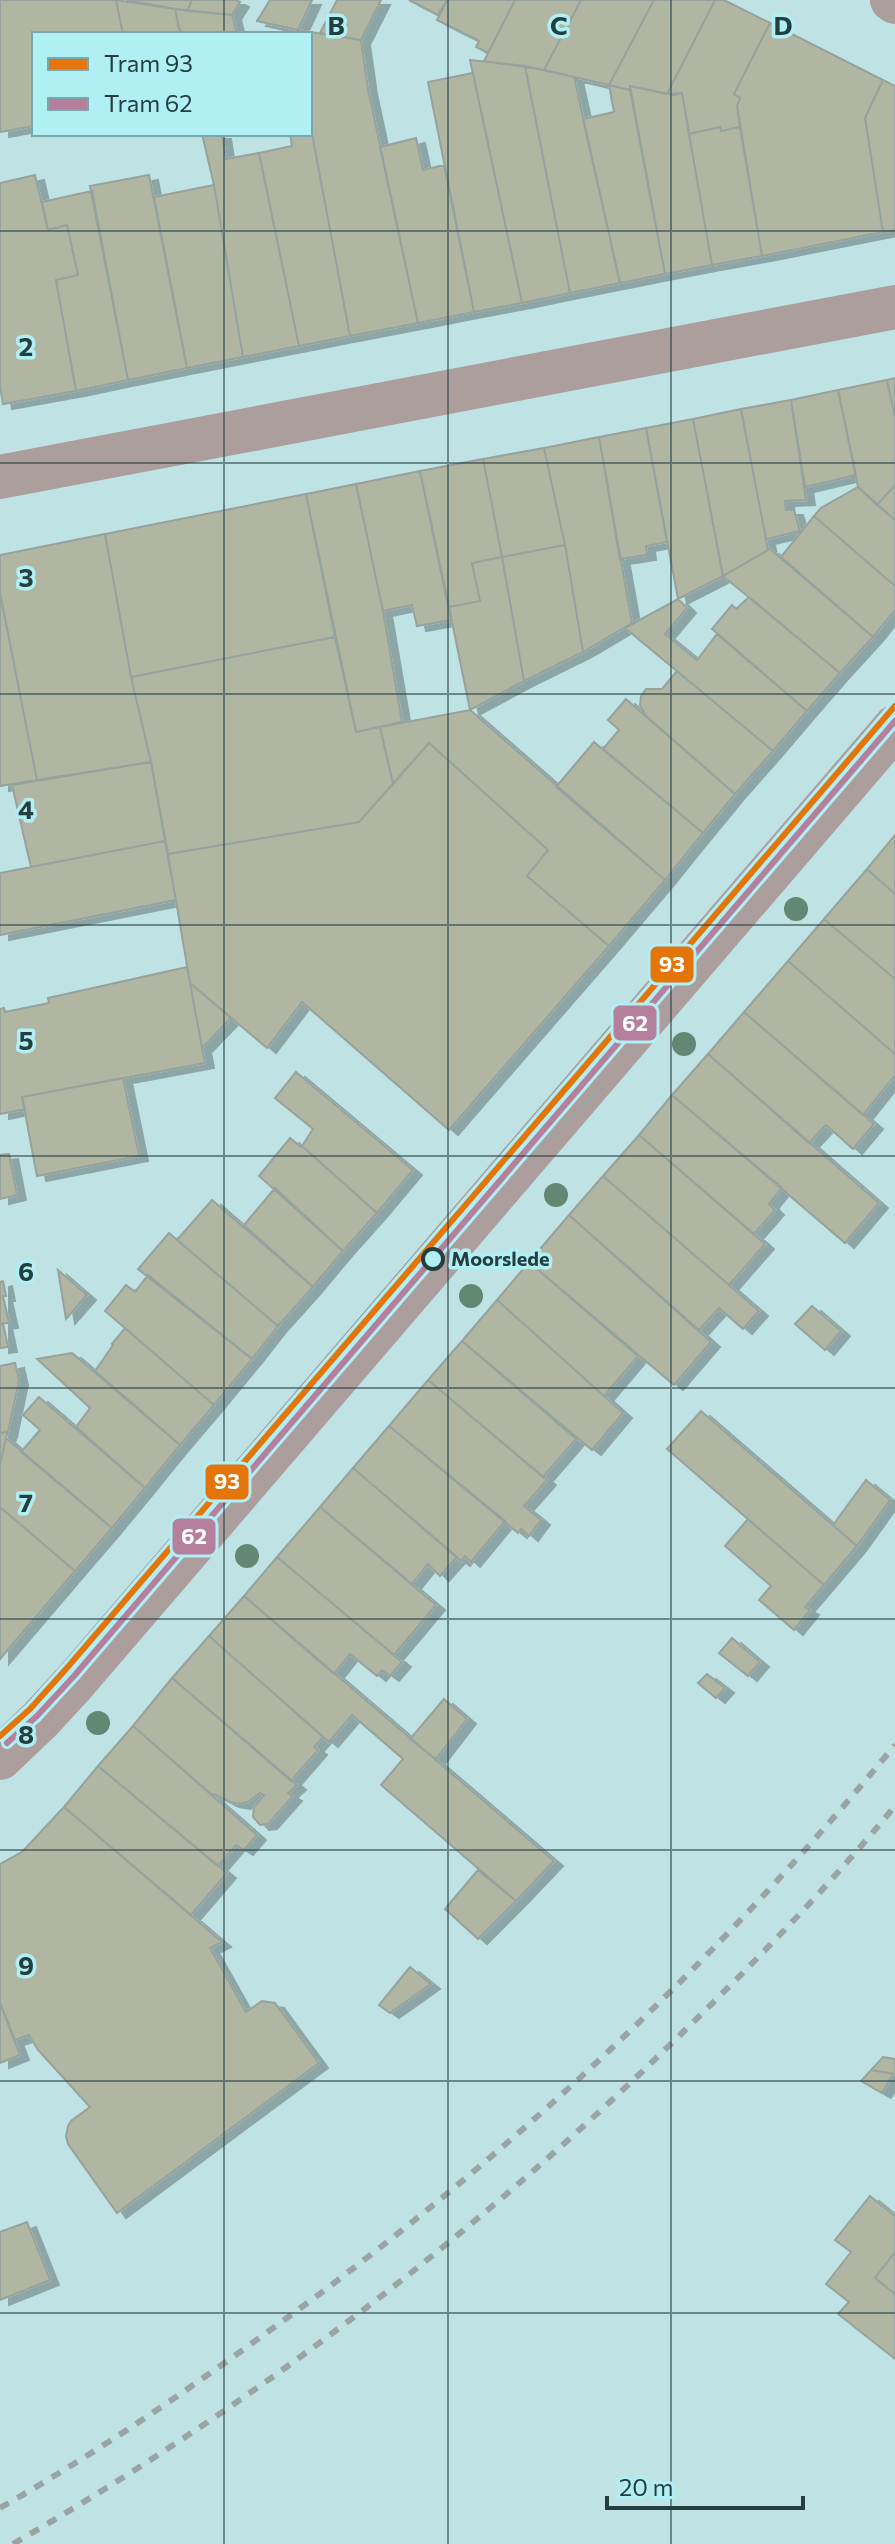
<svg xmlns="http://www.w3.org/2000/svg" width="895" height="2544" font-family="Commissioner,sans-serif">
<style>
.building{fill:#b1b6a2;stroke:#97a29c;stroke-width:2;filter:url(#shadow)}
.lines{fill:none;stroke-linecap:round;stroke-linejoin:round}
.minor{stroke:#ab9e9d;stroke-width:44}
.tram{stroke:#9ba4a5;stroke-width:2}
.rail{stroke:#9ba4a5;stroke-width:6;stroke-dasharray:10 10;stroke-linecap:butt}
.tram-1-casing{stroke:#b0eff4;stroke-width:12}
.tram-2-casing{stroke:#b0eff4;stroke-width:12}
.tram-1{stroke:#e3750a;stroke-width:6}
.tram-2{stroke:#b4809c;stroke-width:6}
.tree{fill:#628772}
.grid{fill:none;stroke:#253e40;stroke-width:2;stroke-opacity:0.55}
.stop-dot{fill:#b0eff4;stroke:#253e40;stroke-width:4}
.labels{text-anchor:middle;stroke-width:7;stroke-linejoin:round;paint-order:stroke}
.stop-label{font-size:20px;font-weight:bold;fill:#253e40;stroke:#b0eff4;text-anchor:start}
.grid-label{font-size:26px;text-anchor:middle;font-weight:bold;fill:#253e40;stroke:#b0eff4;stroke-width:7;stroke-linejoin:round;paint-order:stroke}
.line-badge{stroke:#b0eff4;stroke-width:3}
.badge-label{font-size:22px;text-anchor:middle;font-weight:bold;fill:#fff}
</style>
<defs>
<filter id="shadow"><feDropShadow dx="9" dy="5" stdDeviation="0" flood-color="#0004"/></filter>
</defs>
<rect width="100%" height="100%" fill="#bfe2e5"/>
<path class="building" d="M 0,0 L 116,0 L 123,34 L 34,34 L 34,126 L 0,132 Z
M 116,0 L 175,9 L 180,32 L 164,34 L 123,34 Z
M 126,0 L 192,0 L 187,11 Z
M 192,0 L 236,0 L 240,2 L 232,15 L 187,11 Z
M 270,0 L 312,0 L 298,30 L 257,21 Z
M 337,0 L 381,0 L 361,40 L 320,33 Z
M 409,0 L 447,0 L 438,15 Z
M 447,0 L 515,0 L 488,53 L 476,47 L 479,41 L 437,20 Z
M 515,0 L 581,0 L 544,70 L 484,61 Z
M 581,0 L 654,0 L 609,85 L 544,70 Z
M 654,0 L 715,0 L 667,94 L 630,86 L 630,90 L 609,85 Z
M 715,0 L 724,0 L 770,23 L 734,94 L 740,98 L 737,106 L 740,127 L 721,131 L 720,127 L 689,134 L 682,93 L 667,94 Z
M 175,9 L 232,15 L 237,34 L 180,34 Z
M 770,23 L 883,80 L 865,118 L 883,232 L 762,256 L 737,106 L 740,98 L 734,94 Z
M 292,29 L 361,40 L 368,89 L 418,323 L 350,336 L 310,123 L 310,34 L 293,34 Z
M 470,60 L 525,66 L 570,293 L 522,303 Z
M 525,66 L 574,77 L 620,283 L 570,293 Z
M 473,73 L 522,303 L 474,312 L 428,82 Z
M 883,80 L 895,86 L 895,230 L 883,232 L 865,118 Z
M 609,85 L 630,90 L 665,274 L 620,283 L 583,119 L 614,112 Z
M 630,86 L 674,95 L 682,93 L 712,265 L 665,274 Z
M 310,123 L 350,336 L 299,346 L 259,153 L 292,146 L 290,134 L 310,134 Z
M 720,127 L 721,131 L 740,127 L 762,256 L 712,265 L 689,134 Z
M 202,134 L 222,134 L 226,159 L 259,153 L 299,346 L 243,357 L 214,185 Z
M 416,138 L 423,170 L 444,165 L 474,312 L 418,323 L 380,147 Z
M 35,175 L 48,230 L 67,225 L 78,275 L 56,280 L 76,391 L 3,404 L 0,386 L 0,183 Z
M 149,175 L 187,368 L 128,380 L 90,186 Z
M 214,185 L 243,357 L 187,368 L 154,197 Z
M 92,191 L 128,380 L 76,391 L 56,280 L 78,275 L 67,225 L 48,230 L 42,202 Z
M 895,378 L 895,418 L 887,380 Z
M 887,380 L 895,418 L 895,485 L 877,505 L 858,487 L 838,390 Z
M 838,390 L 856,475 L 805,487 L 791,400 Z
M 791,400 L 806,500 L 785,501 L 786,510 L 794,510 L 800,531 L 766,539 L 741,409 Z
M 741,409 L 768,550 L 723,576 L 693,419 Z
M 693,419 L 723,576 L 678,599 L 646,428 Z
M 646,428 L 667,542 L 646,546 L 647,555 L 620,559 L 599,437 Z
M 599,437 L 632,623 L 583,652 L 565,545 L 544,448 Z
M 544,448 L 565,545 L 502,557 L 483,459 Z
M 483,459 L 502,557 L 472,563 L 480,601 L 449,607 L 420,471 Z
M 420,471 L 451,620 L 417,626 L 412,605 L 383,611 L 356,484 Z
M 356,484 L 383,611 L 402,722 L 356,732 L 306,494 Z
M 895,485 L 895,520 L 877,505 Z
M 858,487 L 895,520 L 895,586 L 814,516 L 821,508 Z
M 306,494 L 335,637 L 131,677 L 105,534 Z
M 814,516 L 895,586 L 895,610 L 873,637 L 781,557 Z
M 105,534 L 131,677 L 151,762 L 37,780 L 0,593 L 0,555 Z
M 565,545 L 583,652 L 524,681 L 502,557 Z
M 770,549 L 873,637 L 840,673 L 723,576 Z
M 502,557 L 524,681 L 470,710 L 449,607 L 480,601 L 472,563 Z
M 0,593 L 37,780 L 0,786 Z
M 749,597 L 840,673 L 807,711 L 712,629 L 732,605 L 736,609 Z
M 678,599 L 687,608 L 665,634 L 697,660 L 717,634 L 807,711 L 773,751 L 625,628 Z
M 335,637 L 356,732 L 380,727 L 393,784 L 359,822 L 168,854 L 151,762 L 131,677 Z
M 677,671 L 773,751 L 735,794 L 645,715 L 640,705 L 641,696 L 646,689 L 662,689 Z
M 626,699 L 735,794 L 703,833 L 603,749 L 619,730 L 608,720 Z
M 470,710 L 665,880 L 609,946 L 527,876 L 548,850 L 429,743 L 393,784 L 380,727 Z
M 594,742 L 703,833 L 665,880 L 556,787 Z
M 429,743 L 548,850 L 527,876 L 609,946 L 449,1130 L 302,1002 L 267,1048 L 190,983 L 168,854 L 359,822 Z
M 151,762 L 165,841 L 31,867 L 12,785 Z
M 895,835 L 895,894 L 867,869 Z
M 165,841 L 176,900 L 0,935 L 0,873 Z
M 867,869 L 895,894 L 895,979 L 824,919 Z
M 824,919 L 895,979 L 895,1054 L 788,961 Z
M 788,961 L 895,1054 L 895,1075 L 863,1115 L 744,1012 Z
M 187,967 L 205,1063 L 22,1097 L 25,1109 L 0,1114 L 0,1009 L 4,1008 L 5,1012 L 49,1003 L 48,998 Z
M 190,983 L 231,1018 L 202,1048 Z
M 744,1012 L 874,1124 L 853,1149 L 826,1125 L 809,1143 L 708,1054 Z
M 708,1054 L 879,1203 L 845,1243 L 672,1095 Z
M 296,1072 L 413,1170 L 377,1213 L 302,1146 L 313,1129 L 275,1098 Z
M 123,1078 L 139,1156 L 37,1176 L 22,1097 Z
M 672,1095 L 782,1188 L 769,1204 L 775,1210 L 754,1234 L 639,1135 Z
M 639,1135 L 765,1244 L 729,1285 L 603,1176 Z
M 290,1138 L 301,1147 L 302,1146 L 377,1213 L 343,1251 L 259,1176 Z
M 9,1154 L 17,1195 L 0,1199 L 0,1155 Z
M 603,1176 L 759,1311 L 743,1329 L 719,1308 L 699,1330 L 569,1215 Z
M 275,1188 L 343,1251 L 313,1287 L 244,1225 Z
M 212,1200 L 313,1287 L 278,1326 L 177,1240 Z
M 569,1215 L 711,1342 L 674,1385 L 529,1262 Z
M 169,1233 L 278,1326 L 252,1359 L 138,1269 Z
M 529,1262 L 638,1356 L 604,1396 L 497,1300 Z
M 58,1270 L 87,1295 L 66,1319 Z
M 148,1275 L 252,1359 L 214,1405 L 105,1311 L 126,1285 L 135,1292 Z
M 3,1281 L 6,1296 L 3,1296 L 9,1323 L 0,1324 L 0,1282 Z
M 497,1300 L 623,1413 L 592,1450 L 462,1341 Z
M 812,1306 L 841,1331 L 825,1350 L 795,1324 Z
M 3,1323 L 8,1347 L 0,1348 L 0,1324 Z
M 125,1328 L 214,1405 L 180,1445 L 95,1371 L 113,1345 L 112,1344 Z
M 462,1341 L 576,1439 L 543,1477 L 428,1380 Z
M 72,1353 L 180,1445 L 145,1488 L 76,1427 L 90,1408 L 37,1359 Z
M 15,1363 L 19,1380 L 8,1432 L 0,1433 L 0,1366 Z
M 428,1380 L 547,1480 L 524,1506 L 541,1520 L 529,1536 L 521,1529 L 518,1533 L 389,1426 Z
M 39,1397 L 145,1488 L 112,1528 L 21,1452 L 40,1430 L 23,1415 Z
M 701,1411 L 857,1546 L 824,1585 L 667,1449 Z
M 389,1426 L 505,1521 L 471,1562 L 465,1556 L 461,1561 L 353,1468 Z
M 8,1432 L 6,1438 L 0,1465 L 0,1433 Z
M 6,1438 L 112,1528 L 75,1571 L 0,1507 L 0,1465 Z
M 353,1468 L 457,1557 L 440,1576 L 428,1564 L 412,1584 L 320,1507 Z
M 866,1480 L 890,1500 L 857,1546 L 833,1525 Z
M 0,1507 L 75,1571 L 0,1659 Z
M 320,1507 L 436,1605 L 394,1655 L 277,1557 Z
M 748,1519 L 824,1585 L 805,1607 L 810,1610 L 794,1630 L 759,1600 L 771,1586 L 725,1546 Z
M 277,1557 L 402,1662 L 390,1676 L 382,1670 L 377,1676 L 350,1654 L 334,1674 L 244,1596 Z
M 244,1596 L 554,1861 L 516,1901 L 381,1785 L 403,1759 L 352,1715 L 329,1742 L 209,1636 Z
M 209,1636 L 323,1737 L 314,1747 L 318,1750 L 291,1781 L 172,1678 Z
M 732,1638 L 760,1662 L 748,1676 L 719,1653 Z
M 707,1674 L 725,1688 L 716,1698 L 698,1683 Z
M 172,1678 L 297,1785 L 288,1793 L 293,1796 L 268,1824 L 260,1825 L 253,1817 L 254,1807 L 264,1795 L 260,1793 L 248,1802 L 241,1804 L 230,1802 L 214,1794 L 212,1795 L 133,1726 Z
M 444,1699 L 467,1719 L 436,1759 L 410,1739 Z
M 133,1726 L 257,1835 L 244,1850 L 236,1845 L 218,1866 L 98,1766 Z
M 98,1766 L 227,1873 L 191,1915 L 64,1807 Z
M 64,1807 L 222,1942 L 210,1948 L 246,2012 L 262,2001 L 275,2003 L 319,2063 L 117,2213 L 68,2144 L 66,2136 L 68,2126 L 71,2121 L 90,2107 L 38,2050 L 29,2035 L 15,2040 L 0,2003 L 0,1864 L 22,1852 Z
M 478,1870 L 516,1901 L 478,1939 L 445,1909 Z
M 410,1967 L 431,1984 L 390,2013 L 379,2005 Z
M 0,2003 L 20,2055 L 0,2063 Z
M 883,2057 L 895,2059 L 895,2074 L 871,2070 Z
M 871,2070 L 893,2074 L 882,2093 L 861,2081 Z
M 870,2196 L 895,2216 L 895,2252 L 875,2278 L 895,2294 L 895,2359 L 838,2314 L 849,2302 L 826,2284 L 851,2252 L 835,2240 Z
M 27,2222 L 50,2280 L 0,2300 L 0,2232 Z
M 895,2252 L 895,2294 L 875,2278 Z"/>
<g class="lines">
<path class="minor" d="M 892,0 L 895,2
M 0,477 L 895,307
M 0,1758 L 40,1720 L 75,1682 L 895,727"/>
<path class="tram" d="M 433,1244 L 605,1086"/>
<path class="rail" d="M 0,2508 C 91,2456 177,2398 262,2336 C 498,2167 711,1969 895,1745
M 13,2544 C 257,2403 483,2229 684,2031 C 758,1959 830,1885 895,1806"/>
<defs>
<path id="tram-1" d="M 0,1736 L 30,1709 L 66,1669 L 895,706"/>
<path id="tram-2" d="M 7,1743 L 37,1716 L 74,1676 L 895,721"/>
</defs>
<use href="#tram-1" class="tram-1-casing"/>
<use href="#tram-2" class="tram-2-casing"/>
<use href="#tram-1" class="tram-1"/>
<use href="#tram-2" class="tram-2"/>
</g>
<g class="tree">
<circle cx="796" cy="909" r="12"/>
<circle cx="684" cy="1044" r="12"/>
<circle cx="556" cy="1195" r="12"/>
<circle cx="471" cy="1296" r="12"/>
<circle cx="247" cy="1556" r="12"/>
<circle cx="98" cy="1723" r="12"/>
</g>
<path class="grid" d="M 224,0 L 224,34M 448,0 L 448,2544M 671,0 L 671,2544M 224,134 L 224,2544M 0,231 L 895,231M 0,463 L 895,463M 0,694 L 895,694M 0,925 L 895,925M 0,1156 L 895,1156M 0,1388 L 895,1388M 0,1619 L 895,1619M 0,1850 L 895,1850M 0,2081 L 895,2081M 0,2313 L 895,2313"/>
<circle class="stop-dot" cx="433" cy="1259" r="10"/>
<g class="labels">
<g class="stop-label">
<text x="451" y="1266">Moorslede</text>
</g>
</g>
<g class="grid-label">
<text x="336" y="35">B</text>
<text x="559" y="35">C</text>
<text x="783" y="35">D</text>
<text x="26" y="356">2</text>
<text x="26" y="587">3</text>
<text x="26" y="819">4</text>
<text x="26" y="1050">5</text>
<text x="26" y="1281">6</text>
<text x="26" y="1512">7</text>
<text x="26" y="1744">8</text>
<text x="26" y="1975">9</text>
</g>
<g class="line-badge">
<rect x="649" y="945" width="46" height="39" rx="8" fill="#e3750a"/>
<rect x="612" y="1004" width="46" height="38" rx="8" fill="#b4809c"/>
<rect x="204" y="1463" width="46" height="38" rx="8" fill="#e3750a"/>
<rect x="171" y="1517" width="46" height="39" rx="8" fill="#b4809c"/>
</g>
<g class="badge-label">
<text x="672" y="972">93</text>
<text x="635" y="1031">62</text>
<text x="227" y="1489">93</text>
<text x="194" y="1544">62</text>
</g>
<rect x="32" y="32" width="280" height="104" fill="#b0eff4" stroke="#78a8ac" stroke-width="2"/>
<rect x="48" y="58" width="40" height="12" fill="#e3750a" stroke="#78a8ac" stroke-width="2"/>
<text x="104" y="72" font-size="24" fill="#253e40">Tram 93</text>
<rect x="48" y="98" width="40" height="12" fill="#b4809c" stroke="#78a8ac" stroke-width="2"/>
<text x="104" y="112" font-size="24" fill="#253e40">Tram 62</text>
<path d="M607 2496v12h196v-12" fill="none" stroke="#253e40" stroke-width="4"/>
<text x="619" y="2496" font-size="24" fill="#253e40" stroke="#b0eff4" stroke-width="6" paint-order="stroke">20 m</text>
</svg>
